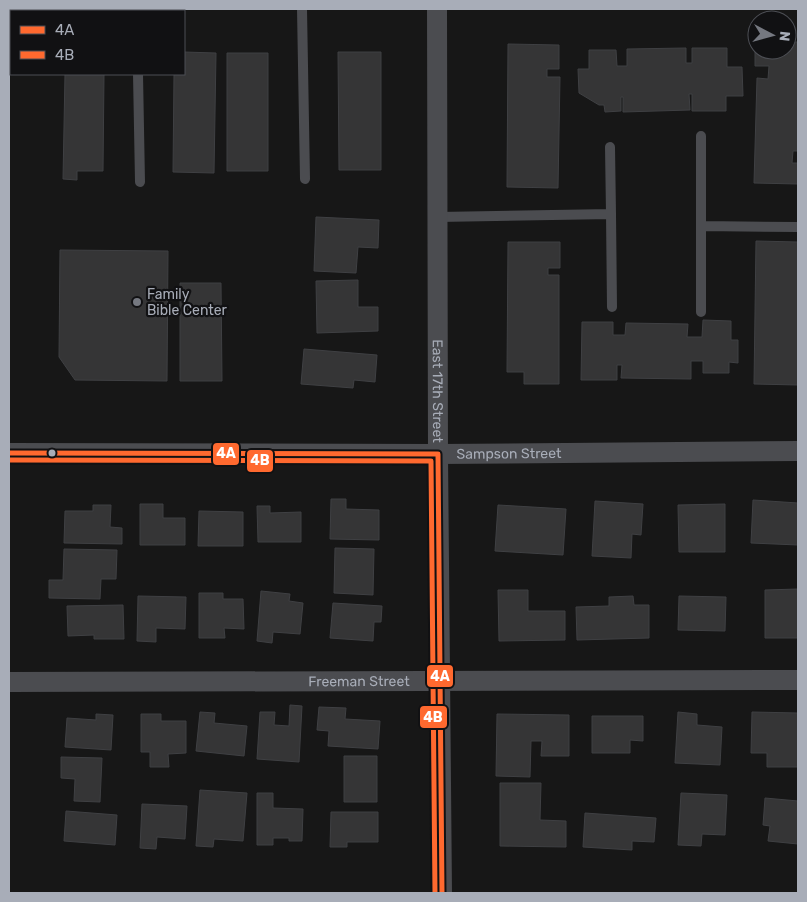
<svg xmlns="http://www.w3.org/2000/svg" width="807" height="902" font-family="Rubik,sans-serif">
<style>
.building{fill:#353536;stroke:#3f4043}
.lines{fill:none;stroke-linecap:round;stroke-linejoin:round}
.lane{stroke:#4b4c50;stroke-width:10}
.street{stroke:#4b4c50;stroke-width:20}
.bus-1-casing{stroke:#111113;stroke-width:9}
.bus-2-casing{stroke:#111113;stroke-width:9}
.bus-1{stroke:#ff692f;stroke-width:5}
.bus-2{stroke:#ff692f;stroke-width:5}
.poi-dot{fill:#757880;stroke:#111113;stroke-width:2}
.bus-dot{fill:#a8adb8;stroke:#111113;stroke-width:2}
.labels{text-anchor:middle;stroke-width:4.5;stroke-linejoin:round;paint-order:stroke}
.poi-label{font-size:14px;fill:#a8adb8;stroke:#111113;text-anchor:start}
.street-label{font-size:14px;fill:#a8adb8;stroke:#111113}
.line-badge{stroke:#111113;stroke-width:2}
.badge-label{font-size:14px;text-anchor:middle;font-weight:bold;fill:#fff}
</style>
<rect width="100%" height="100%" fill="#171717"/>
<path class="building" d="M 755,41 L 757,41 L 757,50 L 787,50 L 787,42 L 798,42 L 798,151 L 793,151 L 792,163 L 798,163 L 798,184 L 754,183 L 757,78 L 768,79 L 769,66 L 755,66 Z
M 508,44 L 559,45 L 559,69 L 547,69 L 547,77 L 560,77 L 558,188 L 507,187 Z
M 686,48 L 686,63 L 692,63 L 692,48 L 727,48 L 727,67 L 742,67 L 743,96 L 726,96 L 726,111 L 692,111 L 692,94 L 689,94 L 690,110 L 623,112 L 623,97 L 621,97 L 621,111 L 605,112 L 604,105 L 599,105 L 579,93 L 578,69 L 589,69 L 589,50 L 616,50 L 617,66 L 627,66 L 627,49 Z
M 184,52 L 216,53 L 214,173 L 173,172 L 174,74 L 184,74 Z
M 338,52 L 381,52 L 381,170 L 339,170 Z
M 227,53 L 268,53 L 268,171 L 227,171 Z
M 65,74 L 104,74 L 103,171 L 77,171 L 77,180 L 63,179 Z
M 316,217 L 379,220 L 378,248 L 358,247 L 356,273 L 314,271 Z
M 756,241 L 798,242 L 798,385 L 754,384 Z
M 508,242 L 560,242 L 560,268 L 548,268 L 548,275 L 559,275 L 559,384 L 524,384 L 524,372 L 507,372 Z
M 60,250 L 168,251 L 167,381 L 75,380 L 59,357 Z
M 358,280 L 358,307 L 378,307 L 378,331 L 317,333 L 316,281 Z
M 180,283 L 221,283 L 222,381 L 180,381 Z
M 703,320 L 731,321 L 731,340 L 738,340 L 738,363 L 729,362 L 729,373 L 703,373 L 703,361 L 691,361 L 691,379 L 621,378 L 622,365 L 617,365 L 617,380 L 581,380 L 582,322 L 613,322 L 613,335 L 625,335 L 626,323 L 688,324 L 687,337 L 702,337 Z
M 304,349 L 377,355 L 375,382 L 354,380 L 353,388 L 301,384 Z
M 331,499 L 346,499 L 346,509 L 379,510 L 379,540 L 330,539 Z
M 753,500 L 798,503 L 798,545 L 751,543 Z
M 595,501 L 643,504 L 641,535 L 632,534 L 631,558 L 592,556 Z
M 140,504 L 163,504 L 163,518 L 185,518 L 185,545 L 140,545 Z
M 725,504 L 725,552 L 679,552 L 678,505 Z
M 93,505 L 111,505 L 110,527 L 122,528 L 122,544 L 64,543 L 65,511 L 93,511 Z
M 498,505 L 566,509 L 563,555 L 495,551 Z
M 257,506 L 270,506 L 270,513 L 301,512 L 301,542 L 258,542 Z
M 199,511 L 243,512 L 243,546 L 198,546 Z
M 335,548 L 374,549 L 373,595 L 334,593 Z
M 64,549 L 117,550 L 116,579 L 101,579 L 100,599 L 49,598 L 49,580 L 63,580 Z
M 798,589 L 798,638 L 765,638 L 765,590 Z
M 498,590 L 528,590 L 528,611 L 565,611 L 565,640 L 499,641 Z
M 261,591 L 290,594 L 289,601 L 303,603 L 300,634 L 273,632 L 272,643 L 257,641 Z
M 199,593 L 223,593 L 223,599 L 243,599 L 244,629 L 224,628 L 225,638 L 199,638 Z
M 138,596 L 186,597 L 185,629 L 156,628 L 156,642 L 137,641 Z
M 633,596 L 634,605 L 649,605 L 649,638 L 577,640 L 576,607 L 609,606 L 609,597 Z
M 679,596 L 726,597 L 725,631 L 678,630 Z
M 333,603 L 382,606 L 381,622 L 374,622 L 373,641 L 330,638 Z
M 123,605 L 124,639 L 94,639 L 94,635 L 68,636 L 67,606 Z
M 290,705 L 302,706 L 299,762 L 257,759 L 260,712 L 275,712 L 274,725 L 289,726 Z
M 319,707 L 346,708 L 345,719 L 380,721 L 378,749 L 328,746 L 329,731 L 317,730 Z
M 200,712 L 215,713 L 214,723 L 247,726 L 244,756 L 196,751 Z
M 678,712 L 697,714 L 697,725 L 722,727 L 720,765 L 675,763 Z
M 752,712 L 798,713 L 798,767 L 767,767 L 767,753 L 751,753 Z
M 96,714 L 113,715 L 111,750 L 65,747 L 67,718 L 96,720 Z
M 141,714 L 161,714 L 161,721 L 186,721 L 186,753 L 168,754 L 169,767 L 150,767 L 150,752 L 141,752 Z
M 497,714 L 569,715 L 569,756 L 541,756 L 542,741 L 531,741 L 530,777 L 496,776 Z
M 592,716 L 643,716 L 643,741 L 630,740 L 630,753 L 592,753 Z
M 344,756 L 377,756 L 377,802 L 344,802 Z
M 61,757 L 102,758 L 100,802 L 74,801 L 75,779 L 61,778 Z
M 500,783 L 541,783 L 540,820 L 566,821 L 566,847 L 500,846 Z
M 200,790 L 247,793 L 243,841 L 214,839 L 213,847 L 196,846 Z
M 257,793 L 273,793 L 273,808 L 303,809 L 302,841 L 289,841 L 289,838 L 273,838 L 273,845 L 257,845 Z
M 681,793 L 727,795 L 725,835 L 702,834 L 701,846 L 678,845 Z
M 765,798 L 798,801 L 798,844 L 768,841 L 770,826 L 763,825 Z
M 142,804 L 187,806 L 185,839 L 157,837 L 156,849 L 140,848 Z
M 66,811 L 117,815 L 115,845 L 64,841 Z
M 331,812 L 378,812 L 378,842 L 347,842 L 347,847 L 330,847 Z
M 585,813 L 656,818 L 654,842 L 632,841 L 632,850 L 583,847 Z"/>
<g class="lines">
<path class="lane" d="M 138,9 L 138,11
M 302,9 L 305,179
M 138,74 L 140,182
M 611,214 L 612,307
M 438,217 L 611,214 L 610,147
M 701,226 L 798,227
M 701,312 L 701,136"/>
<g class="street">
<path id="s1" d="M 437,9 L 438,454 L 442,893"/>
<path id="s2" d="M 9,453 L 438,454 L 798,451"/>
<path id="s3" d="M 9,682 L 798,680"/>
</g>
<defs>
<path id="bus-1" d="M 9,453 L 438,454 L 442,893"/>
<path id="bus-2" d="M 9,460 L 431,461 L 435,893"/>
</defs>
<use href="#bus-1" class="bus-1-casing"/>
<use href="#bus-2" class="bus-2-casing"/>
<use href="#bus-1" class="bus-1"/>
<use href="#bus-2" class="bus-2"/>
</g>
<circle class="poi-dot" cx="137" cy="302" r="5"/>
<circle class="bus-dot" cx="52" cy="453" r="4.5"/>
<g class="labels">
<g class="poi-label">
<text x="147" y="299">Family<tspan x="147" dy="16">Bible Center</tspan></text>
</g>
<g class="street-label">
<text dy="5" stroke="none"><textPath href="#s1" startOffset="382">East 17th Street</textPath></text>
<text dy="5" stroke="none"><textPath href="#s2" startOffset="500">Sampson Street</textPath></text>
<text dy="5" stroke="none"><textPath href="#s3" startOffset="350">Freeman Street</textPath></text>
</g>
</g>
<g class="line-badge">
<rect x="212" y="442" width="28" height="24" rx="5" fill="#ff692f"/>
<rect x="246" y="449" width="28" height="24" rx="5" fill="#ff692f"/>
<rect x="426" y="664" width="28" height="24" rx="5" fill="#ff692f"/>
<rect x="419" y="705" width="29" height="24" rx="5" fill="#ff692f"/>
</g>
<g class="badge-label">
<text x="226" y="458">4A</text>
<text x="260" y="465">4B</text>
<text x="440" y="681">4A</text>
<text x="433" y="722">4B</text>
</g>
<rect width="807" height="902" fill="none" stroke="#a8adb8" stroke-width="20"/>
<rect x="10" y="10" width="175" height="65" fill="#111113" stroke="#4d4f55"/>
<rect x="20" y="26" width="25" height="8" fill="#ff692f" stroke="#4d4f55"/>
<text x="55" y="35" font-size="15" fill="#a8adb8">4A</text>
<rect x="20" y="51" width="25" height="8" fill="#ff692f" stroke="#4d4f55"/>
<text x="55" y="60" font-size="15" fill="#a8adb8">4B</text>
<g transform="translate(772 35) rotate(96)"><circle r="24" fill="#111113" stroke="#4d4f55"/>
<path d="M0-4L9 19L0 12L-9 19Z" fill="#757880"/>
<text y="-8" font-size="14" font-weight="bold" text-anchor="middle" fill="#a8adb8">N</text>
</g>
</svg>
